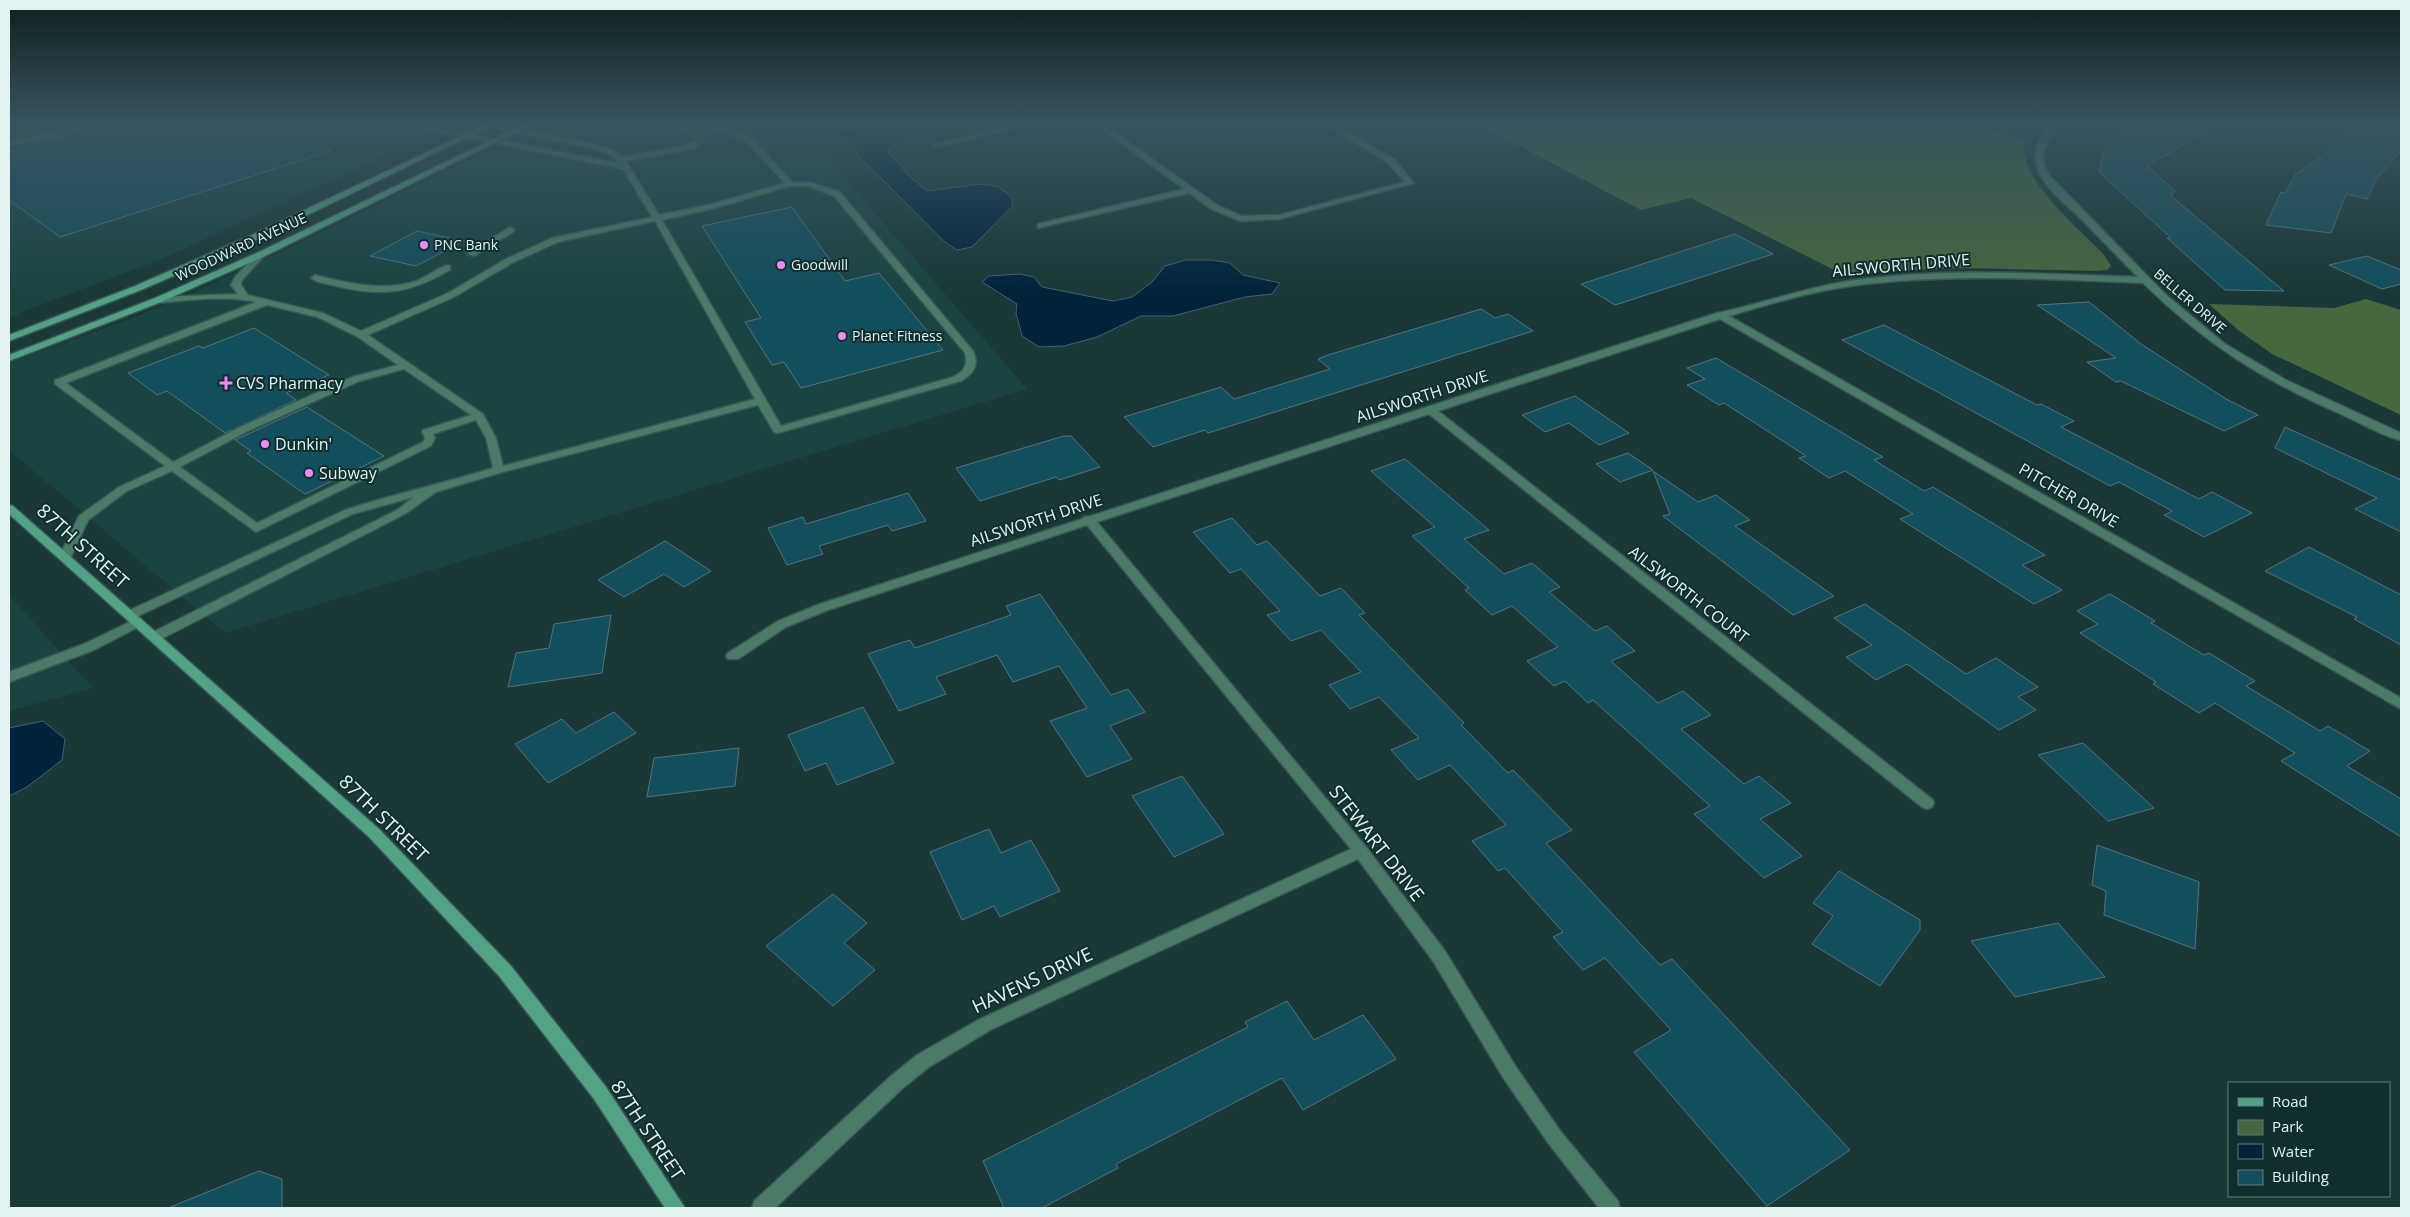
<svg xmlns="http://www.w3.org/2000/svg" width="2410" height="1217" font-family="'Open Sans',sans-serif">
<style>
.built{fill:#194442}
.green{fill:#47673e}
.water{fill:#00233c;stroke:#446173}
.building{fill:#134e5c;stroke:#55737c}
.lines{fill:none;stroke-linecap:round;stroke-linejoin:round}
.service-casing{stroke:#395655;stroke-width:3}
.minor-casing{stroke:#395655;stroke-width:3}
.secondary-casing{stroke:#395655;stroke-width:3}
.service{fill:#4a7b66;fill-rule:evenodd}
.minor{fill:#4a7b66;fill-rule:evenodd}
.secondary{fill:#52a383;fill-rule:evenodd}
.poi-dot{fill:#ee8bf8;stroke:#0f2e2d;stroke-width:2}
.labels{text-anchor:middle;stroke-width:4;stroke-linejoin:round;paint-order:stroke}
.far-poi-label{font-size:14px;fill:#e2f3f2;stroke:#0f2e2d;text-anchor:start}
.far-street-label{font-size:14px;fill:#e2f3f2;stroke:#0f2e2d}
.street-label{font-size:16px;fill:#e2f3f2;stroke:#0f2e2d}
.poi-label{font-size:16px;fill:#e2f3f2;stroke:#0f2e2d;text-anchor:start}
.near-street-label{font-size:19px;fill:#e2f3f2;stroke:#0f2e2d}
</style>
<rect width="100%" height="100%" fill="#193837"/>
<path class="built" d="M 9,122 L 464,122 L 410,144 L 164,258 L 9,317 Z
M 545,122 L 728,122 L 825,155 L 1027,389 L 225,633 L 9,450 L 9,363 L 138,316 L 206,287 L 310,238 Z
M 9,595 L 93,688 L 9,711 Z"/>
<path class="green" d="M 1474,122 L 1963,122 L 2024,140 C 2017,179 2079,228 2104,255 L 2111,266 L 2107,270 L 2097,271 L 1961,268 L 1877,272 L 1846,276 L 1691,198 L 1641,210 Z
M 2366,299 L 2401,310 L 2401,415 L 2272,354 L 2238,330 L 2209,304 L 2334,308 Z"/>
<path class="water" d="M 869,124 L 890,124 L 905,129 L 906,137 L 888,151 L 910,177 L 927,191 L 981,184 L 997,186 L 1012,197 L 1013,206 L 972,247 L 957,250 L 945,242 L 858,155 L 854,145 L 833,133 Z
M 1186,260 L 1212,260 L 1230,263 L 1243,275 L 1280,283 L 1272,294 L 1245,297 L 1173,316 L 1141,316 L 1097,337 L 1064,346 L 1039,347 L 1022,336 L 1016,313 L 1017,304 L 982,282 L 989,276 L 1020,274 L 1034,277 L 1042,287 L 1113,301 L 1132,297 L 1152,282 L 1165,266 Z
M 43,721 L 65,739 L 62,760 L 27,787 L 9,796 L 9,728 Z"/>
<path class="building" d="M 150,122 L 211,122 L 241,139 L 285,126 L 331,151 L 60,237 L 9,200 L 9,151 L 75,133 Z
M 2162,122 L 2223,122 L 2147,166 L 2175,191 L 2171,196 L 2284,291 L 2225,290 L 2167,238 L 2171,238 L 2099,172 L 2106,143 L 2126,132 Z
M 2383,122 L 2401,126 L 2401,151 L 2376,179 L 2367,199 L 2346,194 L 2331,233 L 2266,225 L 2281,192 L 2285,193 L 2296,174 L 2323,156 L 2343,135 Z
M 792,207 L 845,281 L 879,273 L 943,350 L 801,388 L 784,362 L 772,365 L 745,322 L 761,318 L 702,226 Z
M 417,231 L 464,241 L 416,266 L 370,256 Z
M 1735,234 L 1773,254 L 1615,305 L 1581,284 Z
M 2367,256 L 2401,270 L 2401,284 L 2382,289 L 2329,265 Z
M 2089,302 L 2141,344 L 2226,399 L 2258,415 L 2224,431 L 2121,381 L 2116,382 L 2087,362 L 2116,358 L 2037,305 Z
M 1481,309 L 1495,318 L 1508,314 L 1533,331 L 1208,433 L 1205,430 L 1153,447 L 1124,417 L 1221,387 L 1234,399 L 1330,369 L 1318,359 L 1328,355 Z
M 1884,325 L 2037,405 L 2041,404 L 2074,421 L 2061,427 L 2199,499 L 2212,492 L 2252,513 L 2204,537 L 2164,515 L 2172,511 L 2119,482 L 2110,486 L 1842,340 Z
M 254,328 L 329,375 L 286,393 L 296,400 L 225,433 L 167,391 L 157,395 L 128,373 L 199,346 L 203,348 Z
M 1716,358 L 1883,457 L 1874,460 L 1924,491 L 1933,487 L 2045,555 L 2022,565 L 2062,590 L 2034,604 L 1900,519 L 1913,514 L 1845,471 L 1829,478 L 1799,458 L 1806,456 L 1724,403 L 1719,405 L 1687,385 L 1705,379 L 1687,368 Z
M 1575,396 L 1629,433 L 1599,445 L 1569,423 L 1545,432 L 1522,415 Z
M 307,407 L 384,456 L 305,494 L 247,453 L 251,451 L 235,440 Z
M 2285,427 L 2401,480 L 2401,532 L 2355,509 L 2377,498 L 2275,448 Z
M 1064,436 L 1071,436 L 1100,467 L 1059,480 L 1056,477 L 980,501 L 956,468 Z
M 1628,453 L 1653,470 L 1620,482 L 1596,464 Z
M 1405,459 L 1489,530 L 1464,539 L 1504,574 L 1532,563 L 1560,587 L 1549,592 L 1595,631 L 1607,626 L 1635,651 L 1611,661 L 1658,703 L 1683,691 L 1711,715 L 1681,729 L 1744,784 L 1759,776 L 1791,803 L 1760,819 L 1802,856 L 1764,878 L 1694,814 L 1710,806 L 1593,700 L 1588,703 L 1565,681 L 1554,686 L 1527,661 L 1558,647 L 1512,606 L 1492,615 L 1465,590 L 1469,588 L 1412,536 L 1435,527 L 1371,471 Z
M 1653,471 L 1698,502 L 1716,495 L 1750,520 L 1735,526 L 1834,596 L 1793,615 L 1663,516 L 1670,514 Z
M 908,493 L 926,521 L 892,531 L 888,525 L 819,546 L 823,554 L 787,565 L 768,528 L 803,517 L 806,524 Z
M 1232,518 L 1257,545 L 1267,541 L 1320,596 L 1341,588 L 1365,613 L 1359,615 L 1464,723 L 1461,725 L 1508,773 L 1513,770 L 1572,830 L 1546,843 L 1660,965 L 1672,959 L 1850,1150 L 1767,1206 L 1634,1052 L 1671,1030 L 1605,958 L 1583,970 L 1553,937 L 1563,932 L 1505,868 L 1498,871 L 1472,841 L 1506,825 L 1450,765 L 1418,780 L 1391,750 L 1419,738 L 1379,697 L 1350,709 L 1329,685 L 1361,672 L 1321,630 L 1291,641 L 1267,615 L 1280,611 L 1241,569 L 1230,573 L 1193,532 Z
M 665,541 L 711,571 L 684,587 L 664,574 L 624,597 L 598,580 Z
M 2309,547 L 2401,595 L 2401,645 L 2354,619 L 2357,617 L 2265,571 Z
M 1040,594 L 1111,695 L 1128,689 L 1145,712 L 1110,726 L 1132,759 L 1087,777 L 1050,721 L 1087,708 L 1059,666 L 1013,682 L 997,655 L 936,677 L 946,694 L 899,711 L 868,654 L 910,640 L 915,648 L 1011,615 L 1006,606 Z
M 2110,594 L 2155,621 L 2151,623 L 2204,655 L 2209,653 L 2255,681 L 2246,686 L 2320,731 L 2328,726 L 2370,751 L 2347,766 L 2401,799 L 2401,837 L 2281,761 L 2295,753 L 2215,703 L 2199,713 L 2153,684 L 2156,682 L 2080,633 L 2098,624 L 2077,611 Z
M 1865,604 L 1966,674 L 1996,658 L 2038,687 L 2018,697 L 2036,710 L 1999,730 L 1907,664 L 1876,680 L 1846,657 L 1872,645 L 1834,618 Z
M 611,615 L 602,673 L 508,687 L 516,653 L 549,648 L 554,624 Z
M 863,707 L 894,763 L 837,785 L 826,763 L 805,771 L 788,735 Z
M 614,712 L 636,733 L 548,783 L 515,744 L 562,719 L 576,733 Z
M 2083,743 L 2154,808 L 2108,821 L 2038,755 Z
M 739,748 L 735,786 L 647,797 L 654,758 Z
M 1182,776 L 1224,834 L 1174,857 L 1132,796 Z
M 989,829 L 1001,853 L 1031,840 L 1060,891 L 1000,917 L 994,906 L 962,920 L 930,852 Z
M 2097,845 L 2199,882 L 2195,949 L 2104,915 L 2106,891 L 2092,885 Z
M 1839,871 L 1920,920 L 1920,930 L 1880,986 L 1812,944 L 1833,916 L 1813,903 Z
M 833,894 L 867,923 L 844,943 L 875,970 L 833,1006 L 766,946 Z
M 2058,923 L 2105,977 L 2015,997 L 1971,941 Z
M 1287,1001 L 1314,1040 L 1363,1015 L 1396,1059 L 1303,1110 L 1282,1078 L 1116,1164 L 1118,1168 L 1042,1208 L 1004,1208 L 983,1161 L 1248,1027 L 1245,1022 Z
M 259,1171 L 282,1179 L 282,1208 L 168,1208 Z"/>
<g class="lines">
<defs>
<path id="service" d="M 22,122 L 38,122 L 9,128 L 9,124 Z
M 105,122 L 118,122 L 9,146 L 9,142 Z
M 394,122 L 407,122 L 619,163 L 613,156 L 595,149 L 464,122 L 478,122 C 504,127 610,141 623,157 L 688,145 L 697,139 L 694,136 L 659,122 C 674,122 696,127 705,140 L 693,149 L 626,161 L 659,215 L 708,205 L 785,183 L 745,141 L 699,122 L 709,122 L 751,137 L 792,182 L 810,182 L 840,192 L 973,351 C 980,365 973,374 961,381 L 778,433 L 774,432 L 758,405 L 503,472 L 436,492 L 405,514 L 159,640 L 149,640 L 148,637 L 149,634 L 397,510 L 414,497 L 353,514 L 134,618 L 126,618 L 124,615 L 126,612 L 345,510 C 394,494 444,483 493,468 L 486,438 L 476,420 L 433,434 L 435,438 L 431,446 L 256,532 L 172,471 L 127,491 L 88,520 L 71,557 L 65,561 L 59,557 L 79,516 L 119,487 L 165,466 L 55,384 L 55,380 L 256,302 C 225,295 190,300 158,303 L 153,300 L 158,297 L 238,294 L 231,285 L 235,277 L 259,252 L 266,254 L 242,280 L 241,285 L 248,295 L 323,313 L 361,331 L 448,293 L 506,259 L 552,238 L 652,217 L 623,169 L 397,124 ZM 790,186 L 809,186 L 834,196 L 965,353 C 968,366 964,371 953,377 L 781,426 L 662,220 L 712,209 ZM 655,221 L 755,399 L 503,466 L 496,438 L 483,414 L 368,335 L 454,297 L 512,263 L 558,242 ZM 267,305 L 317,317 L 358,337 L 398,365 L 352,377 L 240,427 L 173,462 L 66,383 ZM 404,369 L 471,415 L 423,430 L 422,432 L 425,438 L 423,442 L 257,523 L 180,467 L 248,431 L 360,381 Z
M 584,122 L 591,122 L 595,126 L 588,128 Z
M 510,227 L 514,230 L 513,232 L 474,256 L 467,254 Z
M 447,265 L 450,266 L 450,270 C 408,294 383,297 336,286 C 328,284 317,283 311,278 L 315,275 C 348,283 382,292 416,281 C 427,277 436,269 447,265 Z
M 138,618 L 144,622 L 142,625 L 94,650 L 9,682 L 9,672 L 84,644 Z"/>
<path id="minor" d="M 1026,122 L 1038,122 L 937,147 L 933,145 Z
M 1093,122 L 1100,122 L 1217,205 L 1242,216 L 1279,215 L 1405,182 L 1388,163 L 1322,122 L 1330,122 L 1394,159 L 1414,183 L 1279,219 L 1241,221 L 1211,209 L 1189,193 L 1038,228 L 1038,224 L 1184,189 Z
M 2057,122 L 2065,122 C 2048,138 2035,151 2049,175 L 2165,294 L 2225,344 L 2286,380 L 2401,433 L 2401,440 C 2382,436 2363,424 2345,416 C 2263,380 2208,346 2143,283 C 2046,279 1948,273 1851,286 C 1809,292 1769,304 1729,316 L 2401,698 L 2401,709 L 1720,319 L 1438,411 L 1932,799 L 1934,803 L 1932,807 L 1927,809 L 1922,807 L 1429,414 L 1097,522 L 1366,847 L 1445,951 L 1516,1067 L 1561,1132 L 1618,1201 L 1620,1208 L 1599,1208 L 1549,1144 L 1504,1079 L 1433,961 L 1358,859 L 992,1029 L 929,1067 L 903,1088 L 775,1208 L 752,1208 L 754,1201 L 891,1076 L 917,1055 L 980,1019 L 1351,849 L 1087,525 L 828,610 L 786,627 L 738,659 L 728,659 L 726,656 L 728,653 L 778,621 L 820,604 L 1082,519 L 1084,517 L 1091,516 L 1717,313 C 1761,304 1804,288 1849,281 C 1945,267 2042,274 2138,277 C 2120,259 2102,240 2084,222 C 2069,206 2044,189 2037,167 C 2032,149 2042,132 2057,122 Z"/>
<path id="secondary" d="M 490,122 L 499,122 L 256,240 L 141,290 L 9,341 L 9,335 L 135,286 L 250,236 Z
M 528,122 L 537,122 L 265,256 L 161,302 L 9,361 L 9,355 L 155,298 L 259,252 Z
M 9,505 L 13,506 L 379,829 L 511,966 L 606,1087 L 685,1208 L 665,1208 L 594,1099 L 499,976 L 369,837 L 9,514 Z"/>
</defs>
<use href="#service" class="service-casing"/>
<use href="#minor" class="minor-casing"/>
<use href="#secondary" class="secondary-casing"/>
<use href="#service" class="service"/>
<use href="#minor" class="minor"/>
<use href="#secondary" class="secondary"/>
</g>
<linearGradient id="sky" x2="0" y2="1"><stop stop-color="#0e1f1e"/><stop offset="0.42" stop-color="#38535e"/><stop offset="1" stop-color="#38535e" stop-opacity="0"/></linearGradient>
<rect width="2410" height="292" fill="url(#sky)"/>
<g class="poi-dot">
<circle cx="424" cy="245" r="5"/>
<circle cx="781" cy="265" r="5"/>
<circle cx="842" cy="336" r="5"/>
<path d="M223.5 375.5h5v5h5v5h-5v5h-5v-5h-5v-5h5z"/>
<circle cx="265" cy="444" r="5"/>
<circle cx="309" cy="473" r="5"/>
</g>
<g class="labels">
<g class="far-poi-label">
<text x="434" y="250">PNC Bank</text>
<text x="791" y="270">Goodwill</text>
<text x="852" y="341">Planet Fitness</text>
</g>
<g class="far-street-label">
<text transform="translate(241 247) rotate(-25)" y="5">WOODWARD AVENUE</text>
<text transform="translate(2190 301) rotate(41)" y="5">BELLER DRIVE</text>
</g>
<g class="street-label">
<text transform="translate(1901 265) rotate(-5)" y="6">AILSWORTH DRIVE</text>
<text transform="translate(1422 396) rotate(-18)" y="6">AILSWORTH DRIVE</text>
<text transform="translate(2069 495) rotate(30)" y="6">PITCHER DRIVE</text>
<text transform="translate(1036 520) rotate(-18)" y="6">AILSWORTH DRIVE</text>
<text transform="translate(1689 594) rotate(38)" y="6">AILSWORTH COURT</text>
</g>
<g class="poi-label">
<text x="236" y="389">CVS Pharmacy</text>
<text x="275" y="450">Dunkin'</text>
<text x="319" y="479">Subway</text>
</g>
<g class="near-street-label">
<text transform="translate(83 546) rotate(42)" y="7">87TH STREET</text>
<text transform="translate(384 818) rotate(44)" y="7">87TH STREET</text>
<text transform="translate(1377 843) rotate(52)" y="7">STEWART DRIVE</text>
<text transform="translate(1032 980) rotate(-25)" y="7">HAVENS DRIVE</text>
<text transform="translate(648 1130) rotate(56)" y="7">87TH STREET</text>
</g>
</g>
<rect width="2410" height="1217" fill="none" stroke="#e2f3f2" stroke-width="20"/>
<rect x="2228" y="1082" width="162" height="115" fill="#0f2e2d" stroke="#637d7c"/>
<rect x="2238" y="1098" width="25" height="8" fill="#52a383" stroke="#637d7c"/>
<text x="2272" y="1107" font-size="15" fill="#e2f3f2">Road</text>
<rect x="2238" y="1120" width="25" height="15" fill="#47673e" stroke="#637d7c"/>
<text x="2272" y="1132" font-size="15" fill="#e2f3f2">Park</text>
<rect x="2238" y="1144" width="25" height="15" fill="#00233c" stroke="#637d7c"/>
<text x="2272" y="1157" font-size="15" fill="#e2f3f2">Water</text>
<rect x="2238" y="1170" width="25" height="15" fill="#134e5c" stroke="#637d7c"/>
<text x="2272" y="1182" font-size="15" fill="#e2f3f2">Building</text>
</svg>
